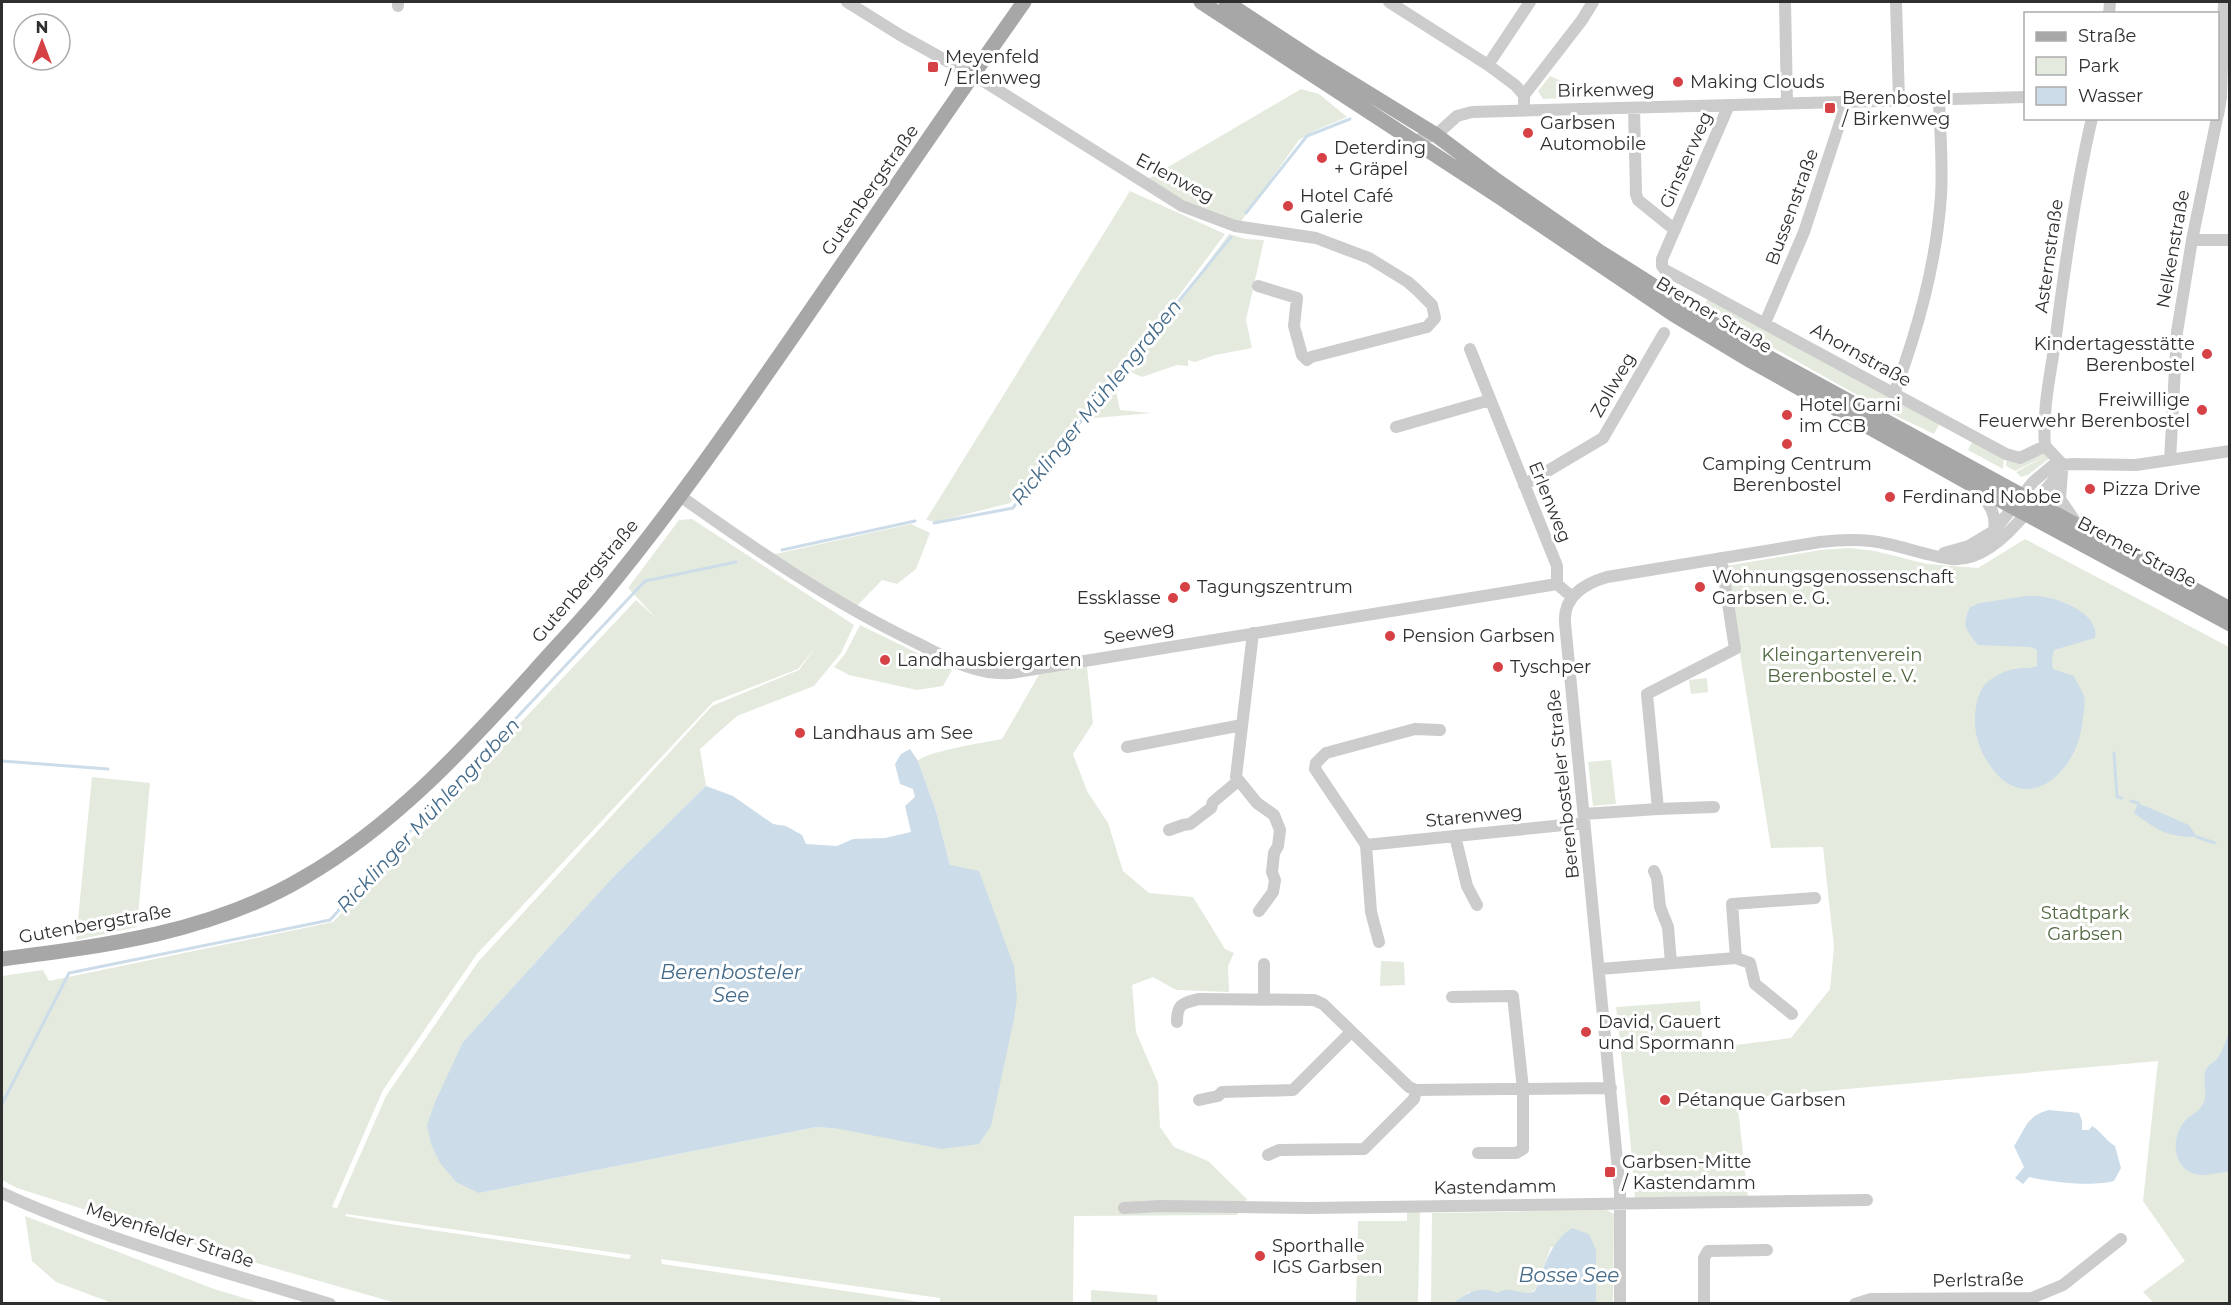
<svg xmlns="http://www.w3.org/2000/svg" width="2231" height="1305" font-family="Montserrat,sans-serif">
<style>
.green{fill:#e4ebde;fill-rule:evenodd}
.water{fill:#ccdce9}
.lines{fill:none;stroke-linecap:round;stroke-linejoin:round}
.stream{stroke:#ccdce9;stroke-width:3}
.minor{stroke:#ccc;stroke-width:12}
.major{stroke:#a7a7a7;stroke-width:15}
.poi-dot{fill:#d64145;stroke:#fff;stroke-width:2}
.labels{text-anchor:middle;stroke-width:6;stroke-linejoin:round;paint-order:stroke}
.poi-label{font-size:18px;fill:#2f2f2f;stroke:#fff;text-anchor:start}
.street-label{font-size:18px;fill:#2f2f2f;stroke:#fff}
.park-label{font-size:18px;fill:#506740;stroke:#fff}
.water-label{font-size:20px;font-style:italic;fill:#446b8a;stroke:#fff}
</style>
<rect width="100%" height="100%" fill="#fff"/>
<path class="green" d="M 1550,76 L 1564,82 L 1564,98 L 1543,99 L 1538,91 Z
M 1301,89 L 1319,94 L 1347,117 L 1314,131 L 1299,140 L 1240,223 L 1191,205 L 1146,180 Z
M 1130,191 L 1225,234 L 1145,341 L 1148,343 L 1229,234 L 1246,239 L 1264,240 L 1246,320 L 1252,348 L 1215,355 L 1195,362 L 1188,360 L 1188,366 L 1177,365 L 1142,377 L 1128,371 L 1115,386 L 1120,410 L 1151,413 L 1095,418 L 1079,418 L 1010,503 L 935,522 L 926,520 Z
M 1709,297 L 1940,423 L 1934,434 L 1882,409 L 1722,319 L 1703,308 Z
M 1973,440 L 2004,457 L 2003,469 L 1968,450 Z
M 2044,451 L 2050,458 L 2028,475 L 2021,477 L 2016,472 L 2044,457 L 2015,471 L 2006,466 L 2006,458 Z
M 692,519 L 854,625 L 841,653 L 814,686 L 737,716 L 700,749 L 706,786 L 614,876 L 463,1042 L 479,1193 L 817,1127 L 840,1129 L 950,865 L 936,811 L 918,761 C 924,752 987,742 1002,739 L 1040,673 L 1087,667 L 1093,723 L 1073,754 L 1087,791 L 1108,823 L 1123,871 L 1149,893 L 1193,897 L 1225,949 L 1234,953 L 1228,966 L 1229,992 L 1176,990 L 1153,977 L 1132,985 L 1136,1032 L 1158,1083 L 1160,1127 L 1174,1147 L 1208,1161 L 1247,1199 L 1237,1215 L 1074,1216 L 1073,1303 L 940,1303 L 940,1298 L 661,1259 L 662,1264 L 927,1303 L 396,1303 L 218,1252 L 17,1188 L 2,1180 L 2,976 L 43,970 L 49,981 L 333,922 L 636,600 L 656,618 L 628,588 L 679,520 ZM 817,645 L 799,670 L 712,706 L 478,962 L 386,1096 L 337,1208 L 332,1207 L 383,1090 L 477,954 L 713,702 L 798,669 ZM 346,1214 L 631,1255 L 629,1259 L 384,1223 L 345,1216 Z
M 911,524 L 930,533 L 916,569 L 897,584 L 882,580 L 855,608 L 771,555 Z
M 2025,539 L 2229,647 L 2229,1303 L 2154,1303 L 2143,1292 L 2185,1261 L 2143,1201 L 2158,1061 L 1737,1099 L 1748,1199 L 1635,1200 L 1630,1137 L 1616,1007 L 1700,1001 L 1703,1049 L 1791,1038 L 1830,989 L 1834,947 L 1823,847 L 1771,848 L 1726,566 L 1820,550 L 1850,548 L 1875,551 L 1927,564 L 1978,568 Z
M 860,625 L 952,670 L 943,686 L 917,690 L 849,675 L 834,667 L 845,654 Z
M 1707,678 L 1708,692 L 1691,694 L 1689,680 Z
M 1611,760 L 1616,804 L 1593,806 L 1588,762 Z
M 92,777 L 150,783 L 137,927 L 76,940 Z
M 1381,961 L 1404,962 L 1405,985 L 1380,986 Z
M 1603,1208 L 1614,1214 L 1613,1303 L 1596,1303 L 1596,1250 L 1551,1247 L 1535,1290 L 1528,1294 L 1469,1292 L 1453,1303 L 1431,1304 L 1432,1213 L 1508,1212 Z
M 1407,1212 L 1420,1212 L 1418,1303 L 1356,1304 L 1358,1221 L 1407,1221 Z
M 25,1216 L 214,1289 L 261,1303 L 112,1303 L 56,1282 L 32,1261 Z
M 1091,1290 L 1157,1295 L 1158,1303 L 1091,1303 Z"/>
<path class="water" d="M 2026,596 C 2032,596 2039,596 2045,597 C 2063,600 2100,615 2095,638 L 2054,650 L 2052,660 L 2053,669 L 2074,676 C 2077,683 2082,690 2084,696 C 2086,704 2083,716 2082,724 C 2077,773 2025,819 1989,764 C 1980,751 1975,736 1975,721 C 1975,707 1978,688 1990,680 C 1997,675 2007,670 2015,669 C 2023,667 2030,669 2037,666 L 2037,650 L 2030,647 L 1978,645 C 1966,630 1961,626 1970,607 L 1980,603 Z
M 910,749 L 918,761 L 936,811 L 950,865 L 979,871 L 1014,966 L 1017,998 L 1014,1019 L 991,1126 L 979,1144 L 942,1149 L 840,1129 L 817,1127 L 479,1193 L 456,1182 L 440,1163 L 431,1144 L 427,1125 L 435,1102 L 463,1042 L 614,876 L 706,786 L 733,796 L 773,824 L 786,826 L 802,835 L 806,844 L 837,846 L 853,839 L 885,838 L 911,832 L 905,806 L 915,797 L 913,789 L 900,784 L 895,764 L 901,754 Z
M 2138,803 L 2189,825 L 2197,837 C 2167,837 2157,830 2134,813 Z
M 2229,1034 L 2229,1172 C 2220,1172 2211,1175 2202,1175 C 2174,1174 2169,1141 2184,1122 C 2188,1116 2197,1113 2201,1107 C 2210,1096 2202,1085 2205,1072 C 2207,1065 2212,1064 2217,1059 C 2222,1052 2225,1042 2229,1034 Z
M 2049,1110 L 2079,1113 L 2082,1121 L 2082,1130 L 2089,1130 L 2092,1126 C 2102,1132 2105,1140 2115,1146 L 2121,1168 L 2114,1181 C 2092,1187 2052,1182 2029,1177 L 2023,1184 L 2015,1178 L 2024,1167 L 2014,1146 C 2026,1128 2026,1116 2049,1110 Z
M 1572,1228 L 1589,1234 L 1596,1250 L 1596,1303 L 1453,1303 C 1466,1293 1481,1285 1497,1293 C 1512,1284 1521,1298 1535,1291 C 1545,1266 1549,1243 1572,1228 Z"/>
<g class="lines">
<path class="stream" d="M 1246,213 L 1307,136 L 1350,119
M 934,523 L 1013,508 L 1036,476 L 1231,237
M 782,550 L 915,521
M 2114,753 L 2117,797 L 2122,798
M 2,761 L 108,769
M 2131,801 L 2138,803
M 2197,837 L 2215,843
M 2,1104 L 69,973 L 330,920 L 414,827 L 645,581 L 736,562"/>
<path class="minor" d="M 398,2 L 398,6
M 847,2 L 900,35 L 985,82 L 1182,206 L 1235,226 L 1316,238 L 1369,258 L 1408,282 L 1417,290 L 1432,305 L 1435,318 L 1427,327 L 1311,357 L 1307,360 L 1302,355 L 1294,326 L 1297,298 L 1258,286
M 1389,2 L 1488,65 L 1515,85 L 1524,95
M 1785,2 L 1787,103
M 1896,2 L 1899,100
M 2109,14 L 2110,2
M 1488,65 L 1530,2
M 1524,103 L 1524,95 L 1582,20 L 1593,2
M 1729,105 L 1662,259 L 1662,266 L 1665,270 L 2006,454 L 2020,458 L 2045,446
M 1634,108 L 1636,194 L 1638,200 L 1675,230
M 2218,115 L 2221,97 L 2224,2
M 1412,141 L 1436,135 L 1457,116 L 1472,112 L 2026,97
M 2192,240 L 2230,240
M 1765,323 L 1804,232 L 1847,101
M 1470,349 L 1557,566 L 1557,584
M 1894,394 C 1918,329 1936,265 1941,196 C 1943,164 1940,131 1939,99
M 1396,427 L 1490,400
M 2170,460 L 2177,332 L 2192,240 L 2217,118
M 2063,465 L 2045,446 C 2042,409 2051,372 2056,336 C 2065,263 2075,191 2092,118
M 2062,472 L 2060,499 L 2077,524
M 1524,485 L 1603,438 L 1664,333
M 1977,490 C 1988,503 1997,512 1994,531
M 680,496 C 756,550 833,603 917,643 C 947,658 976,676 1011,673 L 1557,584 L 1572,597
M 1944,553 L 1969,546 L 1994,531 L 2033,482 L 2052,466 L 2073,464 L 2136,465 L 2230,451
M 1253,633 L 1236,777 L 1257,803 L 1274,815 L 1280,830 L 1278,846 L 1274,853 L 1272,872 L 1275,880 L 1273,892 L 1259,911
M 1127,747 L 1242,725
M 1658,809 L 1714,807
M 1584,814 L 1658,809 L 1647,694 L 1735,649 L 1721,558
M 1169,830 L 1183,825 L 1190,824 L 1211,808 L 1213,802 L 1238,781
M 1455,836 L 1467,886 L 1477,905
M 1366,845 L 1584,823
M 1654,871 L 1657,878 L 1660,907 L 1668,927 L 1671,963
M 1379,942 L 1371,912 L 1366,845 L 1315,769 L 1316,763 L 1326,753 L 1415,729 L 1440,730
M 1736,958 L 1732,904 L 1815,898
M 1264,964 L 1264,999
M 1600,969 L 1736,958 L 1750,963 L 1755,984 L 1792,1014
M 1452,997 L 1513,996 L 1523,1089 L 1523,1149 L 1516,1153 L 1478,1153
M 1177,1022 C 1177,1004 1182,1003 1199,999 L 1314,1000 L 1323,1004 L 1409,1087 L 1416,1090 L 1611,1088
M 1199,1100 L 1218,1096 L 1222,1092 L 1293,1090 L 1351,1032
M 1268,1155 L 1279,1150 L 1364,1149 L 1414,1099 L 1416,1090
M 2,1193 C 106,1241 220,1270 330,1304
M 1124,1208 L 1161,1206 L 1309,1208 L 1867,1200
M 1620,1304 L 1620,1191 L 1565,623 C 1563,597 1583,584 1607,577 L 1820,542 C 1837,540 1854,539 1871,541 C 1898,544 1925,556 1952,559 C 1985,562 2015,528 2033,504 C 2041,493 2060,477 2063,465
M 1704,1304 L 1704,1258 L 1708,1251 L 1767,1250
M 1855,1304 L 1871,1299 L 2032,1298 L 2063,1285 L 2121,1239"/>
<path class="major" d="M 1201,2 L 1501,198 L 1673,314 L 1751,361 L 1974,486 L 2230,624
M 1226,2 L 1319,63 L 1436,135 L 1496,180 L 1597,250 L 1757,351 L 2230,609
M 2,959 C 105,946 212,932 303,878 C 392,827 463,750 532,674 C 554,649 578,624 600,598 C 669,515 730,427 791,339 C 869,226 945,113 1024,2"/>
</g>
<g class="poi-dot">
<rect x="927" y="61" width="12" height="12" rx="3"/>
<circle cx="1678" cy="82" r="6"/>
<rect x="1824" y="102" width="12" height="12" rx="3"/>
<circle cx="1528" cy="133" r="6"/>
<circle cx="1322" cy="158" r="6"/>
<circle cx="1288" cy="206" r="6"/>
<circle cx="2207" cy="354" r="6"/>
<circle cx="2202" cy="410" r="6"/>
<circle cx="1787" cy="415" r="6"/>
<circle cx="1787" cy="444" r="6"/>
<circle cx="2090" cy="489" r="6"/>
<circle cx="1890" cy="497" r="6"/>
<circle cx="1185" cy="587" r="6"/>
<circle cx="1700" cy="587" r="6"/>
<circle cx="1173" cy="598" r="6"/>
<circle cx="1390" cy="636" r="6"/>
<circle cx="885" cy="660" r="6"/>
<circle cx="1498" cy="667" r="6"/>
<circle cx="800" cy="733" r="6"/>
<circle cx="1586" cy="1032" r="6"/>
<circle cx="1665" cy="1100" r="6"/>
<rect x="1604" y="1166" width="12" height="12" rx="3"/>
<circle cx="1260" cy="1256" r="6"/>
</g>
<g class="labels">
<g class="poi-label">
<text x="945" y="63">Meyenfeld<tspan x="945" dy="21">/ Erlenweg</tspan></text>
<text x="1690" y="88">Making Clouds</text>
<text x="1842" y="104">Berenbostel<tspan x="1842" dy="21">/ Birkenweg</tspan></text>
<text x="1540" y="129">Garbsen<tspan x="1540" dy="21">Automobile</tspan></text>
<text x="1334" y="154">Deterding<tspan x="1334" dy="21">+ Gräpel</tspan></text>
<text x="1300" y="202">Hotel Café<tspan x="1300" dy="21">Galerie</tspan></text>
<text x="2195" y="350" text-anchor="end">Kindertagesstätte<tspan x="2195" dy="21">Berenbostel</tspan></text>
<text x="2190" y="406" text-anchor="end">Freiwillige<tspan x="2190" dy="21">Feuerwehr Berenbostel</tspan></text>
<text x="1799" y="411">Hotel Garni<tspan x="1799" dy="21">im CCB</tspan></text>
<text x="1787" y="470" text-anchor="middle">Camping Centrum<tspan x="1787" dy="21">Berenbostel</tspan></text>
<text x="2102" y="495">Pizza Drive</text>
<text x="1902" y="503">Ferdinand Nobbe</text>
<text x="1712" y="583">Wohnungsgenossenschaft<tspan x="1712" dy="21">Garbsen e. G.</tspan></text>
<text x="1197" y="593">Tagungszentrum</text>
<text x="1161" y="604" text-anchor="end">Essklasse</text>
<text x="1402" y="642">Pension Garbsen</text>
<text x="897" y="666">Landhausbiergarten</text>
<text x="1510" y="673">Tyschper</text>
<text x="812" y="739">Landhaus am See</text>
<text x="1598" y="1028">David, Gauert<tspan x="1598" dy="21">und Spormann</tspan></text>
<text x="1677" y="1106">Pétanque Garbsen</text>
<text x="1622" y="1168">Garbsen-Mitte<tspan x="1622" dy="21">/ Kastendamm</tspan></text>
<text x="1272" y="1252">Sporthalle<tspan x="1272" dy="21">IGS Garbsen</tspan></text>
</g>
<g class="street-label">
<text transform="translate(1606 90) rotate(-1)" y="6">Birkenweg</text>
<text transform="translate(1686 160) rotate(-66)" y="6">Ginsterweg</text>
<text transform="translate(1175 178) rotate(28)" y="6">Erlenweg</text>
<text transform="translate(870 190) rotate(-55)" y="6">Gutenbergstraße</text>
<text transform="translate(1792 207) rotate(-70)" y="6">Bussenstraße</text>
<text transform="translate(2173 249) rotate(-80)" y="6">Nelkenstraße</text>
<text transform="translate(2049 256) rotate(-82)" y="6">Asternstraße</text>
<text transform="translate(1714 315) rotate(31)" y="6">Bremer Straße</text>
<text transform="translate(1861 355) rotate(29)" y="6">Ahornstraße</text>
<text transform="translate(1613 385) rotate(-60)" y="6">Zollweg</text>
<text transform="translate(1550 502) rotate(68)" y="6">Erlenweg</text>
<text transform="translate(2137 552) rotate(28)" y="6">Bremer Straße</text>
<text transform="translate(585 581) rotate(-50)" y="6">Gutenbergstraße</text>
<text transform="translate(1139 633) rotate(-9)" y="6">Seeweg</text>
<text transform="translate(1563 784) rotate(-96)" y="6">Berenbosteler Straße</text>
<text transform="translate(1474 816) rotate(-6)" y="6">Starenweg</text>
<text transform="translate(95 924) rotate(-10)" y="6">Gutenbergstraße</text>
<text transform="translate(1495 1187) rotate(-1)" y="6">Kastendamm</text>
<text transform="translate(170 1235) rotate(18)" y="6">Meyenfelder Straße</text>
<text transform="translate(1978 1280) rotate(-1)" y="6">Perlstraße</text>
</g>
<g class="park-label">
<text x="1842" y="661">Kleingartenverein<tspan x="1842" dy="21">Berenbostel e. V.</tspan></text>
<text x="2085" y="919">Stadtpark<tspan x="2085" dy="21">Garbsen</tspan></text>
</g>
<g class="water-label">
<text transform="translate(1096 402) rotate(-51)" y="7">Ricklinger Mühlengraben</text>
<text transform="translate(428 815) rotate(-47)" y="7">Ricklinger Mühlengraben</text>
<text x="731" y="979">Berenbosteler<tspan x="731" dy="23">See</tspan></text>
<text x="1569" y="1282">Bosse See</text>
</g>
</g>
<rect width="2231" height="1305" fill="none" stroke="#2f2f2f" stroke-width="6"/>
<rect x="2024" y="12" width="195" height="108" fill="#ffffff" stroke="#acacac" stroke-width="1.5"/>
<rect x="2036" y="32" width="30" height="9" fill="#a7a7a7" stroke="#acacac" stroke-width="1.5"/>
<text x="2078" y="42" font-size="18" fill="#2f2f2f">Straße</text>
<rect x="2036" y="57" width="30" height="18" fill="#e4ebde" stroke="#acacac" stroke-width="1.5"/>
<text x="2078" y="72" font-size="18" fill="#2f2f2f">Park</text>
<rect x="2036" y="87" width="30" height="18" fill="#ccdce9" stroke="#acacac" stroke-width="1.5"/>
<text x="2078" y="102" font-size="18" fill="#2f2f2f">Wasser</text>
<g transform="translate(42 42)"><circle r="28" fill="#ffffff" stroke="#acacac" stroke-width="1.5"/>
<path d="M0-4.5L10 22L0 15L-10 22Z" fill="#d64145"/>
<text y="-9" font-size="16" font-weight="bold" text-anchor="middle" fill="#2f2f2f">N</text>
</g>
</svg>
